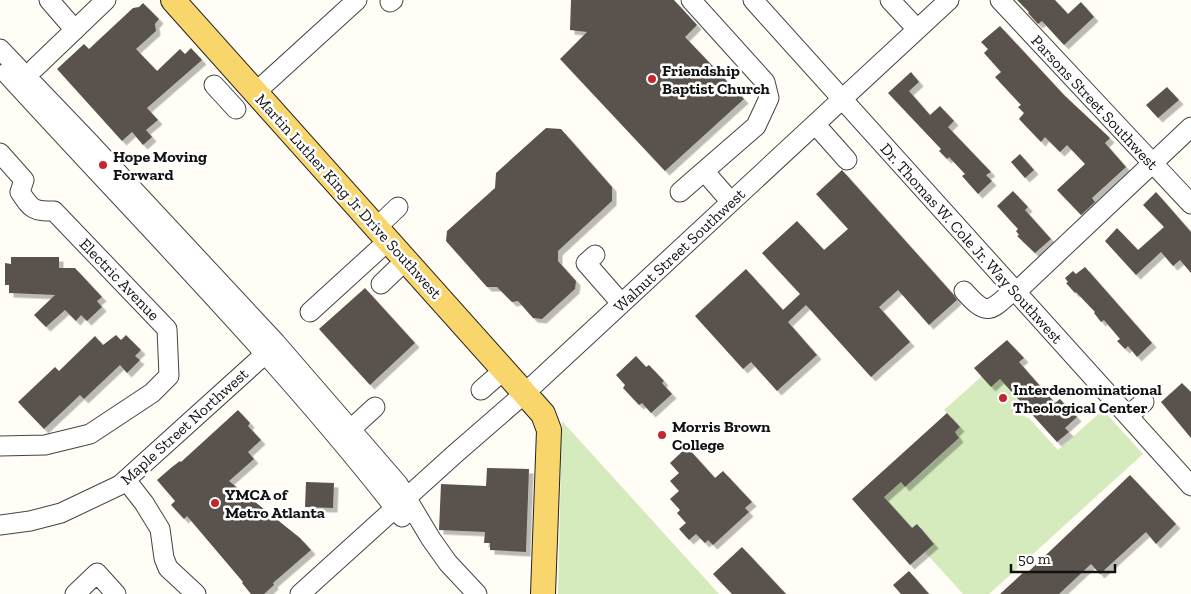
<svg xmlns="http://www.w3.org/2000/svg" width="1191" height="594" font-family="'Zilla Slab',serif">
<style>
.green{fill:#d5ebbd}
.building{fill:#5a524d;filter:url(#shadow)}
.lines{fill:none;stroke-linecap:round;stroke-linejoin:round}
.minor-casing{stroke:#444;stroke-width:21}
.major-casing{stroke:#222;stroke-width:26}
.minor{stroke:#fff;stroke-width:19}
.major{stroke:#f9d66b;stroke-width:24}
.poi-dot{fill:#c4262e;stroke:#fff;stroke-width:2}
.labels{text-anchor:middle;stroke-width:5;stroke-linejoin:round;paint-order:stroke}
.poi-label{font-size:16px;font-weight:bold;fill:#111;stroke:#fff;text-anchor:start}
.street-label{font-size:16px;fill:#111;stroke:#fff}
</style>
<defs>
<filter id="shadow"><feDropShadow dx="4.5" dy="4.5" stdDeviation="0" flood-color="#0004"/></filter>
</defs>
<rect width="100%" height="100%" fill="#fffdf5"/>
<path class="green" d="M 982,376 L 991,387 L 1000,379 L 1026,409 L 1022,413 L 1027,418 L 1028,417 L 1058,450 L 1103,410 L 1143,454 L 989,594 L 963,594 L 925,552 L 934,543 L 917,525 L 912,528 L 871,483 L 901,482 L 905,487 L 959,438 L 955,432 L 960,427 L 944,410 Z
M 562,421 L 719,594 L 558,594 Z"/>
<path class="building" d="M 571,0 L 674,0 L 697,25 L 685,37 L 744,99 L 665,171 L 560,59 L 587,32 L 570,30 Z
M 1017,0 L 1055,0 L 1068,14 L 1081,2 L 1094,17 L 1064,45 L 1042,21 L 1038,24 L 1028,13 L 1029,12 Z
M 143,3 L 159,19 L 155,24 L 156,31 L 136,49 L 157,71 L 180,49 L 185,54 L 191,48 L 202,60 L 147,108 L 158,120 L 146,130 L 152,137 L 143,145 L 132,132 L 122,141 L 57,69 L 84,44 L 89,49 L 133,8 L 139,7 Z
M 1000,26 L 1064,95 L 1110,138 L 1105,143 L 1126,167 L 1092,198 L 1095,202 L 1081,215 L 1057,190 L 1085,164 L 1067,145 L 1060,152 L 1045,137 L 1041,142 L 1019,119 L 1024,113 L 1018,107 L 1021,105 L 995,77 L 1001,72 L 984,53 L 988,49 L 981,42 Z
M 911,72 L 919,82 L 909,91 L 930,115 L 940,106 L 954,121 L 948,127 L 991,172 L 986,175 L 992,181 L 978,194 L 962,176 L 965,174 L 949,157 L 947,159 L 939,151 L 941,149 L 888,93 Z
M 1167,87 L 1179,100 L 1158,118 L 1146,105 Z
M 546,128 L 561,129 L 612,187 L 612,201 L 558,251 L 558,261 L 576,281 L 575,289 L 542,319 L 533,318 L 518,301 L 512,302 L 497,287 L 487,287 L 446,241 L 447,231 L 495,188 L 496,173 Z
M 1020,154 L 1034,170 L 1025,178 L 1011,162 Z
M 842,170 L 953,294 L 957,300 L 929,325 L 898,290 L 879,307 L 910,342 L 871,377 L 806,305 L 788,322 L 817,355 L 777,391 L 751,362 L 743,369 L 695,316 L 746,269 L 783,310 L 800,294 L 762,253 L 797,221 L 824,250 L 848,229 L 816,194 Z
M 1013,191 L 1028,207 L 1025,210 L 1051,239 L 1035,253 L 1017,236 L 1019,235 L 1016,231 L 1018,229 L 997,206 Z
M 1156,192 L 1191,232 L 1191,273 L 1180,260 L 1173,266 L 1161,252 L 1136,275 L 1105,241 L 1117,228 L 1138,250 L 1164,227 L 1143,205 Z
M 11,257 L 59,257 L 59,268 L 75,268 L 102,297 L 97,301 L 102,307 L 87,321 L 81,315 L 76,321 L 65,310 L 46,327 L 34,315 L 55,295 L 9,293 L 9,285 L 5,285 L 5,263 L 11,264 Z
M 1085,267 L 1152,343 L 1137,357 L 1128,346 L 1125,349 L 1117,341 L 1120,339 L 1104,320 L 1101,322 L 1094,313 L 1095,312 L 1076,292 L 1075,293 L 1066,283 L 1068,282 L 1065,278 L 1073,271 L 1076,274 Z
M 365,288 L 415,343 L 370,385 L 319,329 Z
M 116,335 L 121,340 L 126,335 L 141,350 L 135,356 L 140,360 L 127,373 L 120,365 L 84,399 L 80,395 L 44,429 L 18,402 L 55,367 L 59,371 L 95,336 L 103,345 Z
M 1007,340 L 1024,358 L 1019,362 L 1055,403 L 1060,399 L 1077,417 L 1065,428 L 1069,432 L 1057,442 L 1000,379 L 991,387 L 974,368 Z
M 636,356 L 646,367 L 649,365 L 664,381 L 662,383 L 672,394 L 651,413 L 642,403 L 639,405 L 623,388 L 625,385 L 616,375 Z
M 1182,383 L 1191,392 L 1191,438 L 1161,402 Z
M 238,410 L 250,423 L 248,426 L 261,440 L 248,452 L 254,459 L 229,481 L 300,538 L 311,550 L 273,583 L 274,585 L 264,594 L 251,594 L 242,583 L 243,582 L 187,516 L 184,519 L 171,505 L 175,501 L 157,480 L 172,467 L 180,461 L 181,462 Z
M 947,413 L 960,427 L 955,432 L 959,438 L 905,487 L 901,482 L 884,497 L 912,528 L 917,524 L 934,544 L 910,565 L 852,499 Z
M 687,447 L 715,478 L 723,471 L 752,502 L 745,508 L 749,512 L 713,545 L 708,540 L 705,543 L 696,534 L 689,540 L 679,529 L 686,523 L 677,513 L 680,510 L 670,499 L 679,491 L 670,481 L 679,473 L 670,463 Z
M 487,468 L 529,469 L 526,552 L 490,550 L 490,543 L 484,543 L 485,532 L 439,530 L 441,484 L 486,486 Z
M 1130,475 L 1176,524 L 1156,544 L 1146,532 L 1100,574 L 1091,564 L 1059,594 L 1000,594 L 1025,571 L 1027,573 Z
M 306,482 L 334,483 L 333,508 L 305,507 Z
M 742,547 L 786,594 L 732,594 L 713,574 Z
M 909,571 L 929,594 L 901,594 L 893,585 Z"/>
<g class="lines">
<defs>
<path id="minor" d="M 49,0 L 75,30
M 753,0 L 1191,486
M 890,0 L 917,29
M 1000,0 L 1191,204
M 390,2 L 393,0
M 0,49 L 89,142 L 276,343 L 398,484 L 431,539 L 448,563 L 477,594
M 35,68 L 106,0
M 6,73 C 139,219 281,361 402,517
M 214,85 L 236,109
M 256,92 L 357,0
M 815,124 L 847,160
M 0,153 L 24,180 L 20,192 C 32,210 33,211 54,211 L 167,329 L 169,376 L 152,393 L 90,434 L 45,445 L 0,446
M 704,171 L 731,202
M 680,192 L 756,126 L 769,98 L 765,82 L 691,0
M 377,227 L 398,207
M 595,255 L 586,263 L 621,303
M 381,284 L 406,260
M 964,291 C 988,318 990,311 1014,290
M 1016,292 L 1191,127
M 310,312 L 389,240
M 481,390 L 504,370
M 1128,416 L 1144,402
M 351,429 L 375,407
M 126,480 L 144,503 L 160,529 L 164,558 L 168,568 L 196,594
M 0,525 L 30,521 L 61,513 L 120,485 L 274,346
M 75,594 L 97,573 L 116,594
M 300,594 L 456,453 L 525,393 L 949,0"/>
<path id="major" d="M 173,0 L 543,414 L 549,430 L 543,594"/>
</defs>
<use href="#minor" class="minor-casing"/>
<use href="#major" class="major-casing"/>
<use href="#minor" class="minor"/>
<use href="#major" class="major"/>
</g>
<g class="poi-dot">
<circle cx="652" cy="79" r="5"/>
<circle cx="103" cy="165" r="5"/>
<circle cx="1003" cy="398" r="5"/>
<circle cx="662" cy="435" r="5"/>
<circle cx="215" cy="503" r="5"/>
</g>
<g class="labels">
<g class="poi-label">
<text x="662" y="76">Friendship<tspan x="662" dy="18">Baptist Church</tspan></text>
<text x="113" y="162">Hope Moving<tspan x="113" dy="18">Forward</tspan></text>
<text x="1013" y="395">Interdenominational<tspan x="1013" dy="18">Theological Center</tspan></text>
<text x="672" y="432">Morris Brown<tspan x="672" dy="18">College</tspan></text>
<text x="225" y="500">YMCA of<tspan x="225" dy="18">Metro Atlanta</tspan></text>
</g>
<g class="street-label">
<text transform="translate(1095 102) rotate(47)" y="6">Parsons Street Southwest</text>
<text transform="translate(349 196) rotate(48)" y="6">Martin Luther King Jr Drive Southwest</text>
<text transform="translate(972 243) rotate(48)" y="6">Dr. Thomas W. Cole Jr. Way Southwest</text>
<text transform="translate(679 250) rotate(-43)" y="6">Walnut Street Southwest</text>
<text transform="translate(120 279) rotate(46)" y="6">Electric Avenue</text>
<text transform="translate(184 426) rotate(-42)" y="6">Maple Street Northwest</text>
</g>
</g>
<path d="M1011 564v8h104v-8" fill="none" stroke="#111111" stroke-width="2.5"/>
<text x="1018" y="564" font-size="15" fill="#111111" stroke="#ffffff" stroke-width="4" paint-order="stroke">50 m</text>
</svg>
